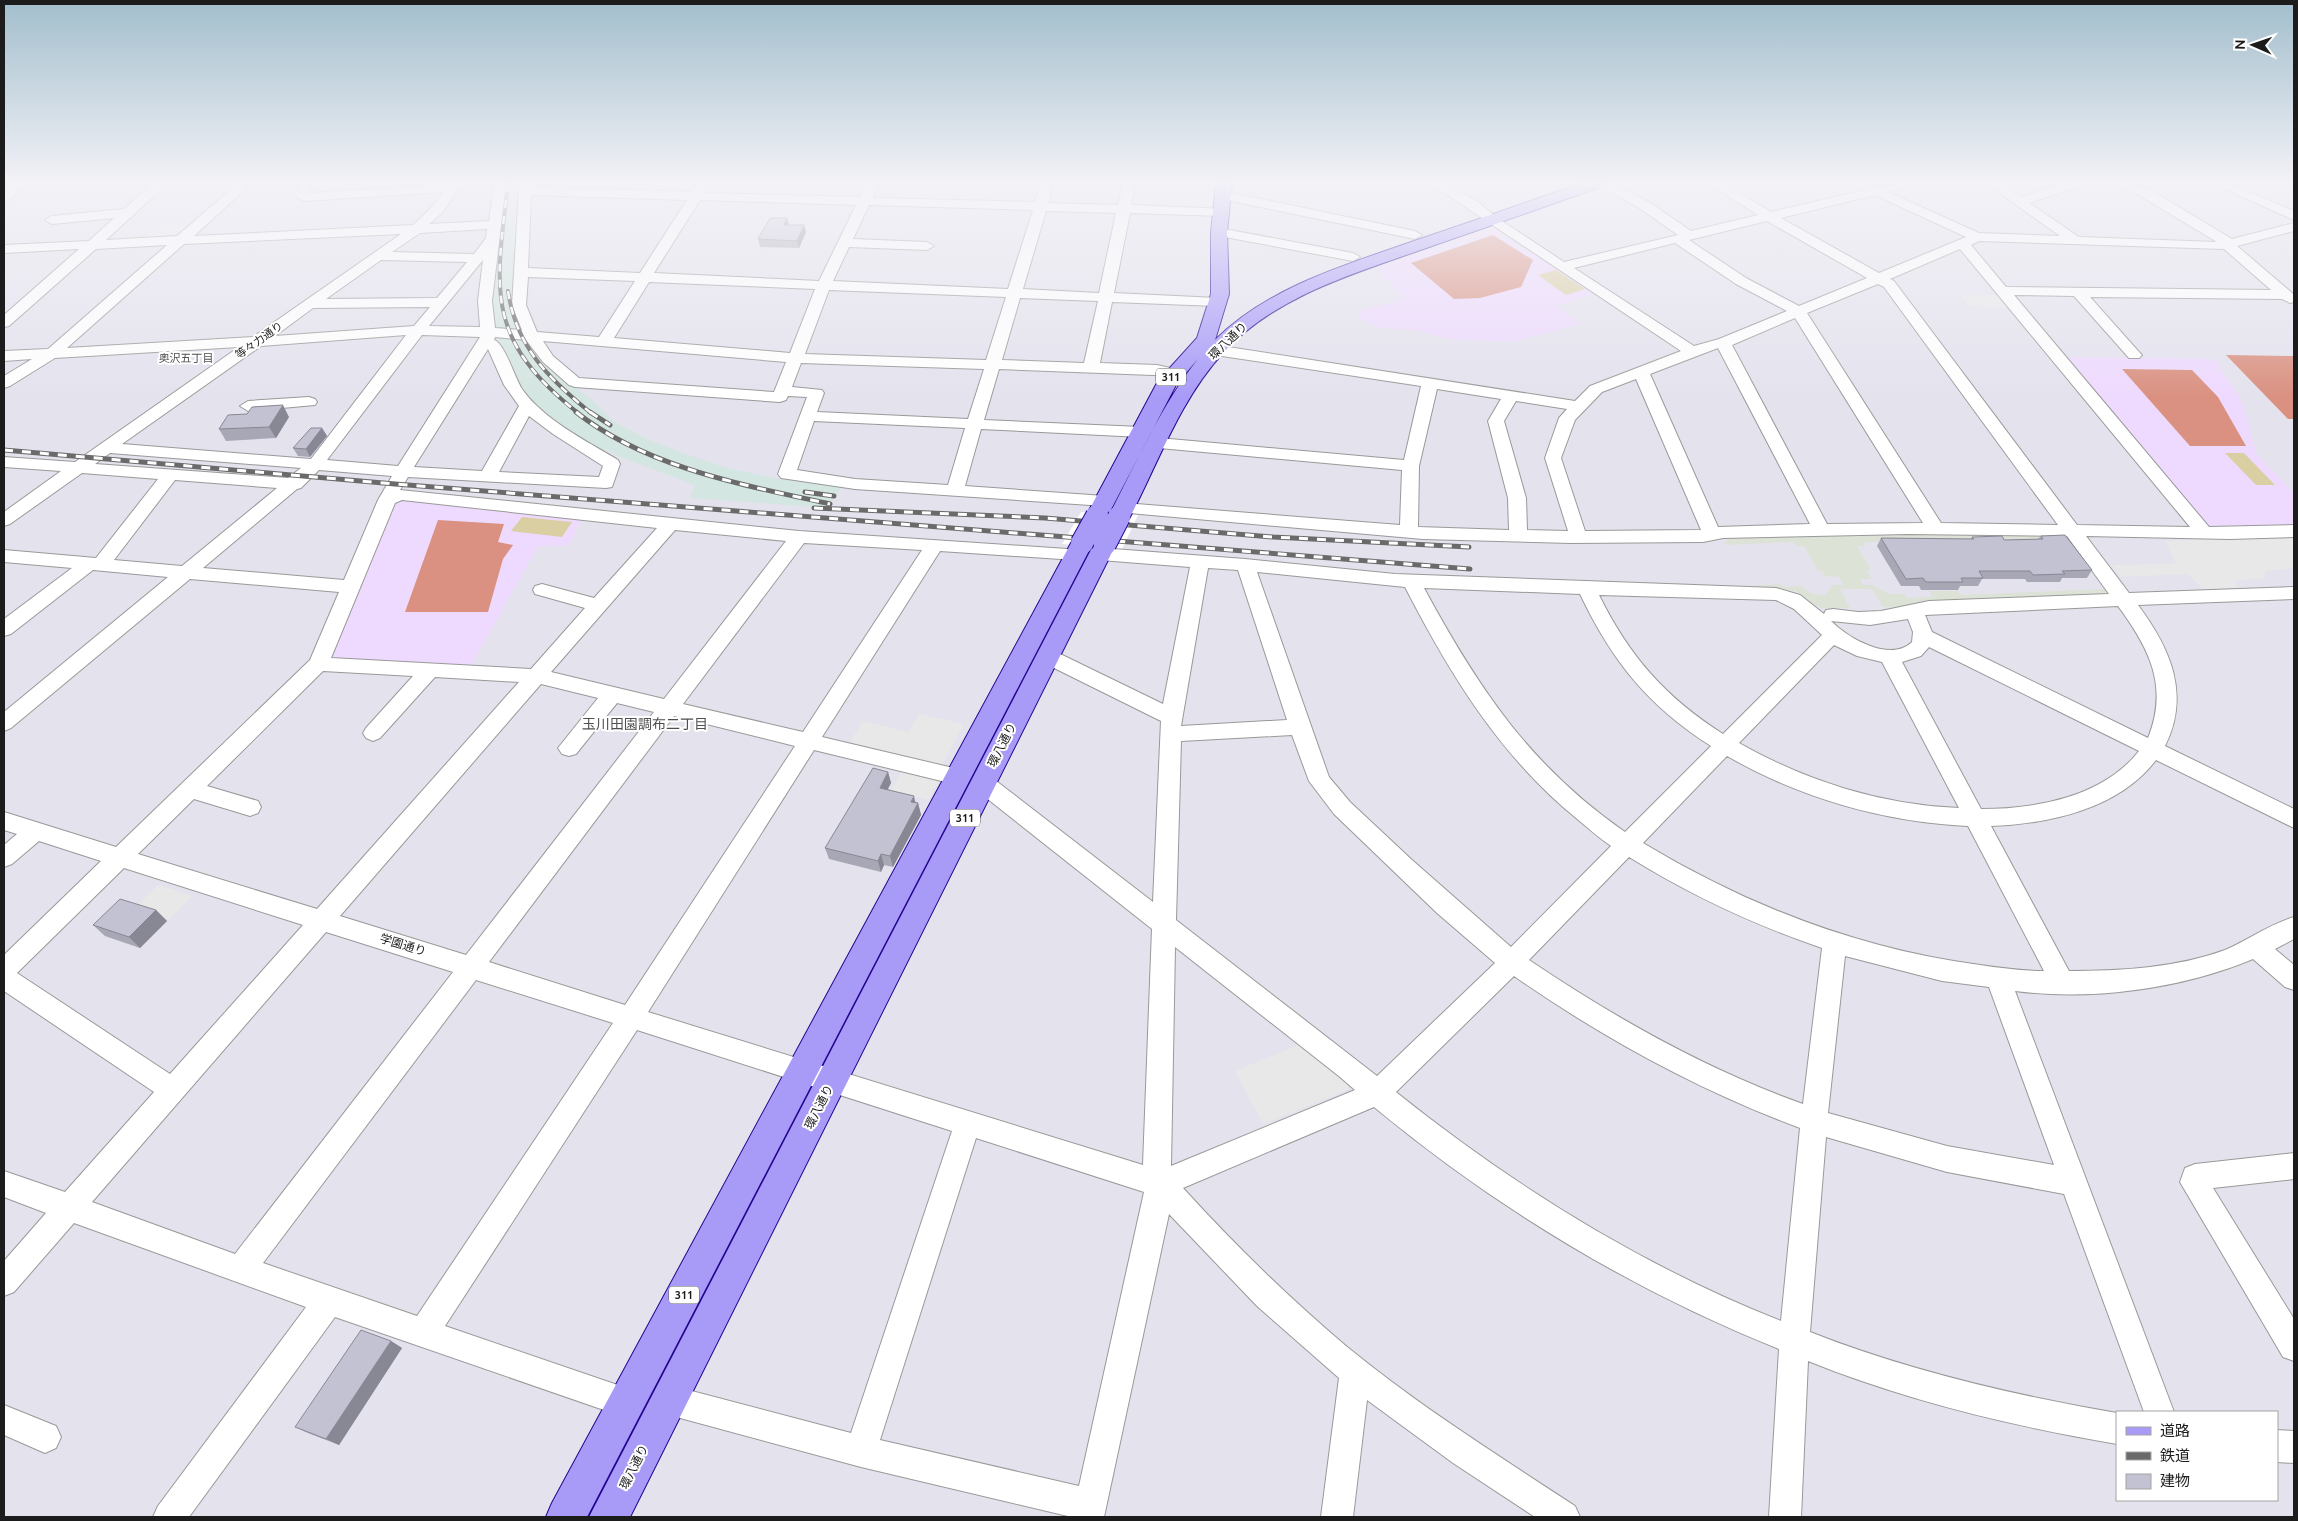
<svg xmlns="http://www.w3.org/2000/svg" width="2298" height="1521" font-family="Ubuntu,'Noto Sans JP',sans-serif">
<style>
.industrial{fill:#d4e6e1}
.education{fill:#eedafe}
.pitch{fill:#da9181}
.parking{fill:#e8e8e8}
.plaza{fill:#dce3d6}
.water{fill:#dacea3}
.pier{fill:#fff}
.lines{fill:none;stroke-linecap:round;stroke-linejoin:round}
.minor-casing{stroke:#999;stroke-width:2}
.major-casing{stroke:#25058f;stroke-width:2}
.minor{fill:#fff;fill-rule:evenodd}
.major{fill:#a89bf8;fill-rule:evenodd}
.rail-far1-casing{stroke:#6a6a6a;stroke-width:4}
.rail-casing{stroke:#6a6a6a;stroke-width:5}
.rail-far1{stroke:#fff;stroke-width:2.5;stroke-dasharray:8;stroke-linecap:butt}
.rail{stroke:#fff;stroke-width:3;stroke-dasharray:9;stroke-linecap:butt}
.major-bridge-casing{stroke:#25058f;stroke-width:24;stroke-linecap:butt}
.major-bridge{stroke:#a89bf8;stroke-width:22}
.wall{fill:#a7a7b5}
.shaded-wall{fill:#888894}
.building{fill:#c2c2d3;stroke:#888894}
.labels{text-anchor:middle;stroke-width:4;stroke-linejoin:round;paint-order:stroke}
.far-street-label{font-size:11px;fill:#1c1c1c;stroke:#fff}
.far-neighbourhood-label{font-size:11px;fill:#4f4f4f;stroke:#fff}
.shield{fill:#fff;stroke:#606060;stroke-width:1}
.shield-label{font-size:11px;font-weight:bold;fill:#1c1c1c}
.street-label{font-size:12px;fill:#1c1c1c;stroke:#fff}
.neighbourhood-label{font-size:14px;fill:#4f4f4f;stroke:#fff}
</style>
<rect width="100%" height="100%" fill="#e4e2ed"/>
<path class="industrial" d="M 502,184 L 522,184 L 515,302 L 567,381 L 592,400 L 613,421 L 647,439 L 694,457 L 727,468 L 773,478 L 842,486 L 828,508 L 690,498 L 695,485 L 618,456 L 607,449 L 597,454 L 551,418 L 527,396 L 511,373 L 502,353 L 493,330 L 489,308 Z"/>
<path class="education" d="M 1494,228 L 1596,293 L 1556,306 L 1580,324 L 1512,342 L 1448,339 L 1416,330 L 1379,328 L 1360,319 L 1360,311 L 1405,299 L 1375,268 Z
M 2066,357 L 2214,359 L 2241,399 L 2257,455 L 2294,493 L 2294,525 L 2217,527 L 2204,524 Z
M 401,500 L 582,518 L 569,545 L 538,546 L 471,666 L 333,660 L 331,658 L 394,503 Z"/>
<path class="pitch" d="M 1493,235 L 1533,260 L 1521,287 L 1480,298 L 1454,299 L 1411,263 Z
M 2226,355 L 2294,356 L 2294,419 L 2288,419 Z
M 2122,369 L 2192,370 L 2218,397 L 2246,446 L 2190,446 Z
M 438,520 L 504,524 L 498,542 L 513,545 L 503,559 L 488,612 L 405,612 Z"/>
<path class="parking" d="M 159,224 L 193,225 L 178,238 L 142,240 Z
M 1960,295 L 1998,295 L 2007,308 L 1970,307 Z
M 2294,537 L 2294,568 L 2265,571 L 2265,578 L 2235,581 L 2238,587 L 2204,590 L 2188,574 L 2121,577 L 2112,565 L 2176,564 L 2165,541 Z
M 919,714 L 964,724 L 942,765 L 850,742 L 863,721 L 908,732 Z
M 902,770 L 940,778 L 929,800 L 891,791 Z
M 158,885 L 192,896 L 169,920 L 134,909 Z
M 1301,1044 L 1349,1083 L 1347,1090 L 1263,1124 L 1235,1071 Z"/>
<path class="plaza" d="M 1936,533 L 2065,534 L 2074,543 L 1966,544 L 1952,541 L 1864,542 L 1866,546 L 1857,546 L 1871,570 L 1867,571 L 1872,579 L 1860,579 L 1863,585 L 1872,585 L 1890,594 L 1904,594 L 1907,598 L 1932,597 L 1929,591 L 1958,591 L 1961,595 L 2106,589 L 2108,596 L 1922,601 L 1911,607 L 1883,607 L 1872,589 L 1840,589 L 1850,608 L 1821,608 L 1812,604 L 1796,591 L 1757,589 L 1751,586 L 1781,584 L 1783,587 L 1803,586 L 1805,590 L 1813,594 L 1825,595 L 1833,585 L 1844,585 L 1839,577 L 1825,576 L 1822,571 L 1818,571 L 1804,546 L 1796,546 L 1794,542 L 1725,545 L 1725,542 L 1730,538 Z"/>
<path class="water" d="M 1556,270 L 1585,289 L 1566,295 L 1538,275 Z
M 2225,453 L 2244,453 L 2275,485 L 2256,485 Z
M 522,517 L 572,522 L 562,537 L 511,531 Z"/>
<path class="pier" d="M 1081,512 L 1138,515 L 1122,549 L 1062,544 Z"/>
<g class="lines">
<defs>
<path id="minor" d="M 12,184 L 26,184 L 9,200 L 4,201 L 4,191 Z
M 153,184 L 167,184 L 106,240 L 177,236 L 237,184 L 251,184 L 194,236 L 413,225 L 433,206 L 443,192 L 304,201 L 293,195 L 302,184 L 315,184 L 308,193 L 461,184 L 443,212 L 429,224 L 489,221 L 494,184 L 506,184 L 492,301 L 495,328 L 522,330 L 512,305 L 519,191 L 523,184 L 535,184 L 533,187 L 692,192 L 697,184 L 707,184 L 708,186 L 704,193 L 860,197 L 867,184 L 879,184 L 873,198 L 1035,202 L 1041,184 L 1053,184 L 1048,203 L 1118,205 L 1123,184 L 1135,184 L 1131,205 L 1226,209 L 1228,212 L 1221,216 L 1130,213 L 1114,293 L 1217,298 L 1224,302 L 1217,306 L 1112,302 L 1100,363 L 1157,365 L 1179,370 L 1181,373 L 1179,376 L 999,369 L 984,420 L 1141,427 L 1147,429 L 1149,432 L 1147,435 L 1141,437 L 981,429 L 965,486 L 1105,496 L 1111,497 L 1114,501 L 1111,505 L 1105,506 L 855,489 L 781,478 L 778,474 L 807,397 L 788,396 L 786,400 L 780,402 L 575,387 L 569,385 L 543,362 L 526,340 L 495,337 L 494,340 C 504,342 515,378 522,389 C 544,420 585,440 618,460 L 620,464 L 612,487 L 606,488 L 408,477 L 400,490 L 799,531 L 1082,550 L 1085,554 L 1082,558 L 1076,560 L 940,551 L 822,737 L 966,771 L 969,777 L 966,783 L 958,785 L 814,750 L 648,1012 L 1143,1165 L 1152,929 L 975,789 L 972,783 L 975,777 L 983,775 L 991,777 L 1153,902 L 1161,721 L 1040,661 L 1037,656 L 1040,651 L 1047,649 L 1054,651 L 1163,704 L 1190,567 L 1100,560 L 1094,558 L 1091,554 L 1094,550 L 1100,548 L 1245,559 L 1395,574 L 1776,588 L 1800,595 L 1824,614 L 1826,610 L 1833,609 L 1858,612 L 1881,611 L 1929,601 L 2109,594 L 2067,536 L 1908,534 L 1723,538 L 1703,542 L 1571,543 L 1423,539 L 1118,512 L 1115,508 L 1118,504 L 1124,503 L 1400,525 L 1402,470 L 1159,448 L 1153,447 L 1151,443 L 1153,439 L 1159,438 L 1404,460 L 1421,386 L 1215,355 L 1207,350 L 1210,347 L 1215,345 L 1575,401 L 1590,386 L 1681,351 L 1431,184 L 1446,184 L 1478,202 L 1496,217 L 1564,262 L 1678,235 L 1639,208 L 1597,184 L 1613,184 L 1649,202 L 1691,231 L 1758,215 L 1709,184 L 1724,184 L 1771,212 L 1865,190 L 1866,186 C 1871,185 1874,187 1879,187 C 1890,186 1901,184 1912,184 L 1911,187 L 1888,192 L 1979,233 L 2060,236 L 1987,184 L 2002,184 L 2021,197 L 2061,184 L 2080,184 L 2079,187 L 2029,203 L 2079,237 L 2217,242 L 2142,197 L 2117,184 L 2134,184 L 2152,191 L 2232,239 L 2294,223 L 2294,231 L 2237,246 L 2291,292 L 2294,295 L 2294,302 L 2290,303 L 2282,299 L 2090,297 L 2139,352 L 2142,355 L 2139,358 L 2129,358 L 2074,296 L 2014,295 L 2209,527 L 2294,525 L 2294,537 L 2230,539 L 2086,536 L 2129,593 L 2294,587 L 2294,599 L 2138,605 C 2170,648 2191,694 2165,746 L 2294,809 L 2294,828 L 2156,760 C 2119,809 2049,824 1991,826 L 2069,971 C 2120,971 2176,968 2225,950 C 2248,940 2270,924 2294,917 L 2294,939 L 2275,949 L 2294,965 L 2294,990 L 2285,987 L 2253,959 C 2181,989 2092,1001 2015,991 L 2174,1412 L 2144,1412 L 2064,1194 L 1947,1172 L 1826,1137 L 1810,1332 C 1909,1371 2012,1395 2117,1413 L 2117,1444 C 2012,1426 1907,1401 1808,1361 L 1801,1517 L 1769,1517 L 1779,1349 C 1632,1290 1496,1208 1374,1107 L 1183,1188 C 1234,1244 1288,1297 1346,1346 C 1418,1405 1497,1455 1575,1506 L 1580,1517 L 1535,1517 L 1453,1463 L 1367,1400 L 1353,1517 L 1321,1517 L 1339,1378 L 1257,1306 L 1169,1214 L 1104,1517 L 1072,1517 L 861,1467 L 669,1415 L 658,1411 L 654,1400 L 658,1389 L 669,1385 L 851,1433 L 952,1131 L 637,1030 L 445,1326 L 638,1392 L 642,1403 L 638,1414 L 627,1418 L 335,1317 L 189,1517 L 153,1517 L 158,1506 L 306,1307 L 74,1223 L 14,1292 L 4,1296 L 4,1261 L 46,1213 L 4,1197 L 4,1171 L 65,1192 L 154,1092 L 4,991 L 4,955 L 101,861 L 39,841 L 12,864 L 4,867 L 4,845 L 17,834 L 4,830 L 4,812 L 116,847 L 310,660 L 339,592 L 190,579 L 11,728 L 4,731 L 4,712 L 168,577 L 93,570 L 11,634 L 4,636 L 4,619 L 72,568 L 4,562 L 4,550 L 96,558 L 158,479 L 82,473 L 10,524 L 4,526 L 4,512 L 61,471 L 4,467 L 4,457 L 75,462 L 239,347 L 55,358 L 10,386 L 4,388 L 4,376 L 32,359 L 4,361 L 4,351 L 48,349 L 167,245 L 96,249 L 9,326 L 4,327 L 4,315 L 79,249 L 4,253 L 4,245 L 89,241 L 114,218 L 52,224 L 45,220 L 52,216 L 124,209 ZM 531,195 L 687,200 L 640,273 L 528,268 ZM 1875,195 L 1966,237 L 1879,273 L 1781,218 ZM 700,200 L 856,205 L 819,281 L 654,273 ZM 869,205 L 1033,210 L 1008,289 L 833,281 L 849,247 L 927,250 L 934,246 L 927,242 L 853,239 ZM 1046,211 L 1116,213 L 1099,293 L 1023,289 ZM 1767,221 L 1867,278 L 1799,306 L 1746,278 L 1689,240 ZM 487,229 L 486,238 L 474,254 L 392,252 L 420,233 ZM 401,234 L 253,337 L 67,348 L 184,244 ZM 1979,241 L 2224,249 L 2271,290 L 2006,287 L 1971,245 ZM 1675,243 L 1736,284 L 1787,311 L 1719,339 L 1694,346 L 1574,268 ZM 1960,249 L 2190,527 L 2077,525 L 1894,281 L 1890,279 ZM 381,260 L 467,262 L 437,298 L 326,299 ZM 483,260 L 478,301 L 480,327 L 429,326 ZM 528,277 L 635,281 L 599,337 L 537,332 L 526,305 ZM 649,282 L 815,289 L 790,353 L 614,338 ZM 1878,284 L 1884,287 L 2058,525 L 1941,523 L 1807,313 ZM 829,290 L 1006,297 L 986,360 L 805,354 ZM 1020,298 L 1098,301 L 1084,363 L 1002,360 ZM 430,307 L 414,326 L 275,336 L 313,308 ZM 1795,318 L 1923,523 L 1827,524 L 1732,345 ZM 406,335 L 311,459 L 122,444 L 261,346 ZM 422,335 L 480,337 L 398,466 L 327,460 ZM 543,341 L 786,362 L 774,392 L 579,378 L 553,356 ZM 1718,348 L 1810,524 L 1718,527 L 1650,374 ZM 488,349 L 504,385 L 519,406 L 482,471 L 414,467 ZM 801,363 L 984,369 L 968,419 L 817,412 L 824,393 L 822,390 L 792,387 ZM 1636,379 L 1701,530 L 1585,531 L 1561,458 L 1575,420 L 1602,392 ZM 1437,389 L 1501,399 L 1488,421 L 1508,498 L 1509,530 L 1418,527 L 1419,466 ZM 1516,401 L 1567,409 L 1559,418 L 1545,458 L 1568,531 L 1527,530 L 1526,498 L 1504,421 ZM 529,416 L 553,434 L 603,466 L 599,477 L 499,472 ZM 814,421 L 965,428 L 948,485 L 855,479 L 797,470 ZM 110,453 L 301,468 L 288,478 L 95,464 ZM 319,470 L 392,476 L 378,500 L 344,580 L 203,568 L 297,489 L 301,488 ZM 175,480 L 277,488 L 182,566 L 114,560 ZM 402,500 L 657,528 L 594,598 L 542,584 L 535,586 L 533,590 L 535,594 L 585,608 L 531,669 L 331,658 L 395,503 ZM 675,530 L 786,541 L 664,699 L 551,672 ZM 804,543 L 922,550 L 803,732 L 683,704 ZM 1208,568 L 1238,570 L 1287,720 L 1181,726 ZM 1257,572 L 1405,587 C 1450,674 1499,755 1576,818 C 1587,827 1599,838 1611,846 L 1511,947 L 1412,860 L 1350,802 L 1329,777 ZM 1424,588 L 1580,594 C 1612,661 1648,706 1711,746 L 1625,832 C 1530,766 1478,688 1424,588 ZM 1599,595 L 1776,600 L 1794,609 L 1822,635 L 1723,734 C 1665,697 1629,656 1599,595 ZM 2118,606 C 2149,648 2169,686 2148,738 L 1932,632 L 1925,615 ZM 1908,619 L 1913,632 L 1912,642 C 1890,663 1848,638 1831,621 L 1870,625 ZM 1834,645 L 1857,656 L 1882,662 L 1959,808 C 1882,805 1806,781 1739,743 ZM 1929,647 L 2139,751 C 2103,797 2036,809 1981,809 L 1902,662 L 1921,656 ZM 323,671 L 413,676 L 366,728 L 363,733 L 366,738 L 373,741 L 380,738 L 435,677 L 519,682 L 317,909 L 138,854 L 194,799 L 250,816 L 258,813 L 261,807 L 258,801 L 207,786 ZM 541,684 L 598,698 L 558,748 L 562,754 L 569,756 L 576,754 L 617,703 L 654,712 L 466,955 L 340,916 ZM 674,716 L 795,746 L 625,1005 L 489,962 ZM 1292,735 L 1309,781 L 1334,814 L 1437,913 L 1495,963 L 1377,1076 L 1176,920 L 1181,741 ZM 1727,756 C 1800,798 1884,822 1968,826 L 2044,971 C 2022,971 2001,968 1980,965 C 1858,949 1748,906 1643,843 ZM 1629,857 C 1692,896 1752,924 1822,948 L 1803,1104 C 1705,1069 1615,1018 1529,960 ZM 124,868 L 303,925 L 170,1074 L 17,973 ZM 326,932 L 453,972 L 235,1254 L 92,1202 ZM 1175,947 L 1340,1077 L 1355,1090 L 1171,1166 ZM 1845,956 L 1942,981 L 1989,987 L 2054,1165 L 1947,1146 L 1828,1113 ZM 1514,976 C 1603,1038 1698,1090 1800,1128 L 1781,1321 C 1642,1266 1512,1185 1396,1092 ZM 476,980 L 613,1023 L 417,1316 L 263,1263 ZM 976,1138 L 1144,1192 L 1079,1486 L 880,1440 Z
M 2213,184 L 2230,184 L 2294,211 L 2294,220 Z
M 1222,191 L 1415,231 L 1422,235 L 1415,239 L 1217,198 L 1216,195 L 1217,192 Z
M 1219,228 L 1353,253 L 1360,257 L 1353,261 L 1214,235 L 1212,232 L 1214,229 Z
M 309,397 L 315,399 L 317,402 L 315,405 L 248,411 L 240,406 L 248,401 Z
M 2294,1153 L 2294,1179 L 2213,1188 L 2294,1319 L 2294,1361 L 2283,1357 L 2180,1182 L 2185,1168 L 2195,1164 Z
M 4,1405 L 56,1426 L 61,1437 L 56,1448 L 45,1453 L 4,1435 Z
M 2277,1430 L 2294,1431 L 2294,1463 L 2277,1462 Z"/>
<path id="major" d="M 1216,184 L 1232,184 L 1227,232 L 1229,294 L 1215,340 C 1270,286 1346,265 1417,240 C 1471,222 1525,203 1579,184 L 1602,184 L 1600,187 C 1544,207 1488,227 1432,246 C 1359,272 1277,294 1223,353 C 1181,398 1158,463 1130,517 L 1127,522 L 1119,524 L 1111,522 L 1108,517 C 1136,464 1160,407 1198,359 L 1177,383 L 1105,521 L 1097,523 L 1089,521 L 1086,516 L 1158,381 L 1197,338 L 1211,294 L 1211,232 Z
M 1082,536 L 1090,538 L 1093,543 L 587,1517 L 546,1517 L 552,1503 L 1071,543 L 1074,538 Z
M 1105,537 L 1113,539 L 1116,544 L 630,1517 L 589,1517 L 1094,544 L 1097,539 Z"/>
</defs>
<use href="#minor" class="minor-casing"/>
<use href="#major" class="major-casing"/>
<use href="#minor" class="minor"/>
<use href="#major" class="major"/>
<defs>
<path id="rail-far1" d="M 508,184 C 495,292 485,339 578,413
M 508,291 C 516,347 549,379 591,413"/>
<path id="rail" d="M 576,412 C 647,468 744,485 830,504
M 590,412 L 610,425
M 4,450 L 395,484 L 1470,569
M 805,492 L 834,496
M 814,508 L 1045,518 L 1273,537 L 1469,547"/>
</defs>
<use href="#rail-far1" class="rail-far1-casing"/>
<use href="#rail" class="rail-casing"/>
<use href="#rail-far1" class="rail-far1"/>
<use href="#rail" class="rail"/>
<defs>
<path id="major-bridge" d="M 1082,543 L 1097,516
M 1105,544 L 1119,517"/>
</defs>
<use href="#major-bridge" class="major-bridge-casing"/>
<use href="#major-bridge" class="major-bridge"/>
</g>
<path class="wall" d="M 789,225 L 804,225 L 806,232 L 799,248 L 760,247 L 758,239 Z
M 289,417 L 276,438 L 226,441 L 219,429 Z
M 322,428 L 327,436 L 310,457 L 298,456 L 293,448 Z
M 2041,536 L 2092,570 L 2087,578 L 2062,578 L 2060,582 L 2027,582 L 2025,579 L 1982,579 L 1978,586 L 1960,586 L 1958,590 L 1921,590 L 1919,586 L 1901,586 L 1877,546 L 1881,538 L 1970,539 L 1972,537 L 2004,540 L 2038,539 Z
M 888,772 L 891,783 L 888,789 L 918,803 L 921,815 L 893,867 L 884,865 L 881,872 L 829,859 L 825,848 Z
M 156,910 L 167,921 L 140,948 L 105,936 L 93,925 Z
M 391,1341 L 402,1348 L 339,1445 L 308,1433 L 295,1427 Z"/>
<path class="shaded-wall" d="M 787,218 L 789,225 L 784,225 Z
M 804,225 L 806,232 L 799,248 L 797,241 Z
M 283,405 L 289,417 L 276,438 L 269,427 Z
M 322,428 L 327,436 L 310,457 L 306,449 Z
M 888,772 L 891,783 L 882,799 L 880,788 Z
M 914,796 L 916,806 L 918,803 L 921,815 L 893,867 L 890,856 L 911,802 Z
M 881,854 L 884,865 L 881,872 L 878,861 Z
M 156,910 L 167,921 L 140,948 L 129,937 Z
M 391,1341 L 402,1348 L 339,1445 L 326,1439 Z"/>
<path class="building" d="M 770,218 L 787,218 L 784,225 L 804,225 L 797,241 L 758,239 Z
M 283,405 L 269,427 L 219,429 L 228,415 L 247,414 L 252,407 Z
M 311,428 L 322,428 L 306,449 L 293,448 Z
M 2065,535 L 2092,570 L 2062,571 L 2065,574 L 2033,575 L 2030,571 L 1979,571 L 1983,578 L 1961,578 L 1963,582 L 1926,582 L 1923,578 L 1906,579 L 1881,538 L 1974,539 L 1972,537 L 2002,536 L 2004,540 L 2043,539 L 2041,536 Z
M 873,768 L 888,772 L 880,788 L 914,796 L 911,802 L 918,803 L 890,856 L 881,854 L 878,861 L 825,848 Z
M 120,899 L 156,910 L 129,937 L 93,925 Z
M 361,1330 L 391,1341 L 326,1439 L 295,1427 Z"/>
<linearGradient id="sky" x2="0" y2="1"><stop stop-color="#a2becc"/><stop offset="0.46" stop-color="#f3f2f7"/><stop offset="1" stop-color="#f3f2f7" stop-opacity="0"/></linearGradient>
<rect width="2298" height="397" fill="url(#sky)"/>
<g class="labels">
<g class="far-street-label">
<text transform="translate(259 340) rotate(-35)" y="4">等々力通り</text>
</g>
<g class="far-neighbourhood-label">
<text x="186" y="362">奥沢五丁目</text>
</g>
<g class="shield">
<rect x="1156" y="368.5" width="30" height="17" rx="4"/>
<rect x="950" y="809.5" width="30" height="17" rx="4"/>
<rect x="669" y="1286.5" width="30" height="17" rx="4"/>
</g>
<g class="shield-label">
<text x="1171" y="381">311</text>
<text x="965" y="822">311</text>
<text x="684" y="1299">311</text>
</g>
<g class="street-label">
<text transform="translate(1228 341) rotate(-44)" y="4">環八通り</text>
<text transform="translate(1002 745) rotate(-63)" y="4">環八通り</text>
<text transform="translate(403 945) rotate(17)" y="4">学園通り</text>
<text transform="translate(819 1107) rotate(-63)" y="4">環八通り</text>
<text transform="translate(634 1467) rotate(-63)" y="4">環八通り</text>
</g>
<g class="neighbourhood-label">
<text x="645" y="729">玉川田園調布二丁目</text>
</g>
</g>
<rect width="2298" height="1521" fill="none" stroke="#1c1c1c" stroke-width="10"/>
<rect x="2116" y="1411" width="162" height="90" fill="#ffffff" stroke="#a4a4a4"/>
<rect x="2126" y="1427" width="25" height="8" fill="#a89bf8" stroke="#a4a4a4"/>
<text x="2160" y="1436" font-size="15" fill="#1c1c1c">道路</text>
<rect x="2126" y="1452" width="25" height="8" fill="#6a6a6a" stroke="#a4a4a4"/>
<text x="2160" y="1461" font-size="15" fill="#1c1c1c">鉄道</text>
<rect x="2126" y="1474" width="25" height="15" fill="#c2c2d3" stroke="#a4a4a4"/>
<text x="2160" y="1486" font-size="15" fill="#1c1c1c">建物</text>
<g transform="translate(2253 45) rotate(272)" stroke="#ffffff" stroke-width="4" paint-order="stroke">
<path d="M0-4L9 19L0 12L-9 19Z" fill="#1c1c1c"/>
<text y="-8" font-size="14" font-weight="bold" text-anchor="middle" fill="#1c1c1c">N</text>
</g>
</svg>
